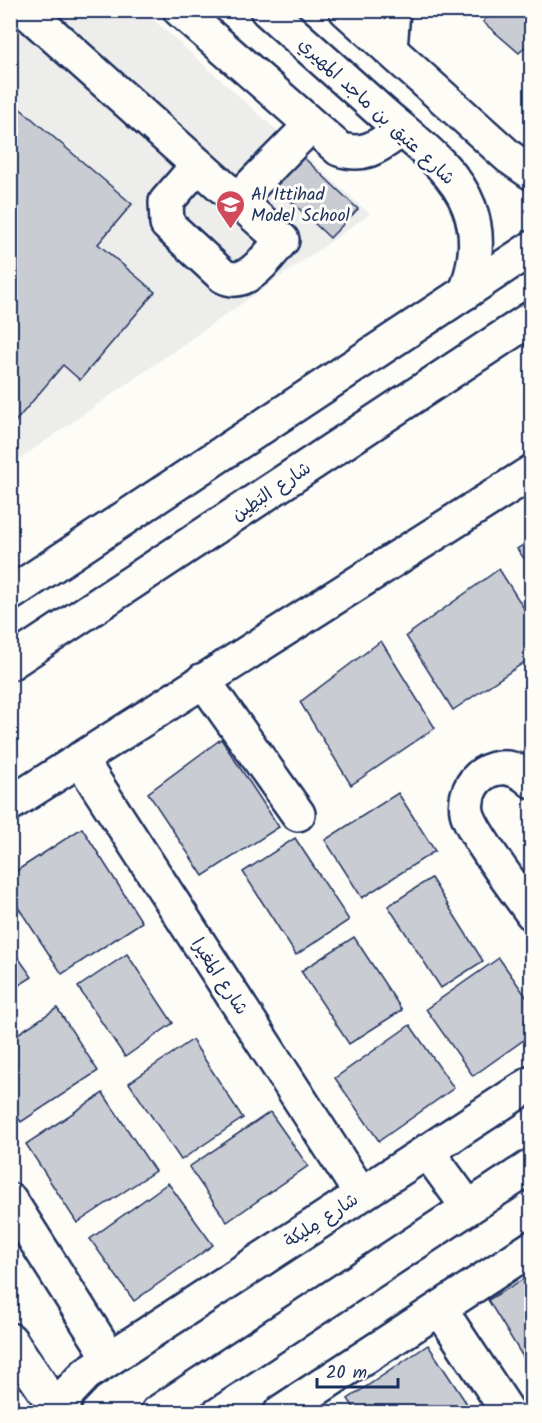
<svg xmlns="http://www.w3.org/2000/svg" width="542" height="1423" font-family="Kalam,'Playpen Sans Arabic',sans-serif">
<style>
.built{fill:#edeeec}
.building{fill:#c9ccd3;stroke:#1b2f5e;stroke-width:1.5}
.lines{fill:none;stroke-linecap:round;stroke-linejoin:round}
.minor-casing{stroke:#1b2f5e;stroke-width:38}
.major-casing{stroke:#1b2f5e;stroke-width:38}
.minor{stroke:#fdfcf7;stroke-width:33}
.major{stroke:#fdfcf7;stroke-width:33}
.labels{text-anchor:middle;stroke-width:6;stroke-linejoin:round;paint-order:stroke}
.street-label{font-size:18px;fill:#1b2f5e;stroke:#fdfcf7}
.poi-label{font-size:18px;fill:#1b2f5e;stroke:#fdfcf7;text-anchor:start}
</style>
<rect width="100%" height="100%" fill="#fdfcf7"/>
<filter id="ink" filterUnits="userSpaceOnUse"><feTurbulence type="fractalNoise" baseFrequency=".0167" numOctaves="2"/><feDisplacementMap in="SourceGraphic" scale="12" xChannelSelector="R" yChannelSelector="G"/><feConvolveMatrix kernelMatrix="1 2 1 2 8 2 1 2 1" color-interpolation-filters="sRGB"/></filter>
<g filter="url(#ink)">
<path class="built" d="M 11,11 L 144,11 L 370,214 L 11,465 L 11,428 L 63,365 L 81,379 L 155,292 L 98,244 L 132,204 L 11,100 Z"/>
<path class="building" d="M 454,10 L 473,10 L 464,20 Z
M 493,10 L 532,10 L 532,40 L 519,53 L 483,22 Z
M 10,100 L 132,204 L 98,244 L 155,292 L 80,380 L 63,365 L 10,428 Z
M 301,155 L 358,209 L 330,238 L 274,185 Z
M 532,539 L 532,569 L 517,549 Z
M 499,569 L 532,621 L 532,657 L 453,710 L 406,636 Z
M 381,641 L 435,728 L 351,785 L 300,702 Z
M 221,739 L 279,827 L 203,876 L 148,793 Z
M 398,793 L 435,851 L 362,898 L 325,840 Z
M 82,828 L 142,922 L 62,974 L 10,895 L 10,875 Z
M 295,838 L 349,920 L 296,955 L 243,872 Z
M 431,878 L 483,961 L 441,988 L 388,906 Z
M 354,937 L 402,1010 L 349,1044 L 301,971 Z
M 10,946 L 32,977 L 10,991 Z
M 127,954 L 173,1023 L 125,1057 L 78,987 Z
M 499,958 L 532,1005 L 532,1034 L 473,1076 L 426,1009 Z
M 57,1008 L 98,1071 L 21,1122 L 10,1106 L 10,1039 Z
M 410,1025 L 454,1088 L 379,1141 L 335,1078 Z
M 192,1040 L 243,1118 L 181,1160 L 129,1083 Z
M 103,1093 L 155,1171 L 77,1223 L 26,1144 Z
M 270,1112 L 308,1166 L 227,1222 L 189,1167 Z
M 168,1183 L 213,1245 L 134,1301 L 90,1239 Z
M 532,1274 L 532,1352 L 523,1357 L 488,1300 Z
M 428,1345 L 467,1404 L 453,1412 L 357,1412 L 348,1399 Z"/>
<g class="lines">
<defs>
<path id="minor" d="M 25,10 L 282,240 C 268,256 247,289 223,276 L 167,224 L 166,202 L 198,165
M 180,10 L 339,149 C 366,158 380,145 401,130
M 267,10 C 305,44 342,77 380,111 C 410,138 454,167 469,207 C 480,236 476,264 466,292
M 346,10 L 509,157 L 532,173
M 390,50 L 393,10
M 237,200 L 310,126
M 203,680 L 298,814
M 80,759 L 361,1194
M 532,781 C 521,771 508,765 494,769 C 475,774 464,793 467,812 C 471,832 518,893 532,913
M 10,804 L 532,472
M 427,1151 L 468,1207
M 10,1200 L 110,1358
M 440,1309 L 508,1412
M 10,1340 L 59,1412
M 62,1412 L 67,1394 L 86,1374 L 532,1083
M 158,1412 L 532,1166
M 281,1412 L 532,1248"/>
<path id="major" d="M 10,594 L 532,248
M 10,663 L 532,318"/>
</defs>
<use href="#minor" class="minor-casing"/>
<use href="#major" class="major-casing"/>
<use href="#minor" class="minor"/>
<use href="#major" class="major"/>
</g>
</g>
<defs>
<symbol id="school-pin" viewBox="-11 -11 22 30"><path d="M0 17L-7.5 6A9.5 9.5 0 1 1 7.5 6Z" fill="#d1495b" stroke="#fdfcf7"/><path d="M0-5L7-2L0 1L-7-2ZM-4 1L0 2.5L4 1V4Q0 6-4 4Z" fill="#fff"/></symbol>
</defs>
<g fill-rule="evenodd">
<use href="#school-pin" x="214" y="188" width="33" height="45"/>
</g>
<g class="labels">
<g class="street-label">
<text transform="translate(377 111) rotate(43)" y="6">شارع عتيق بن ماجد المهيري</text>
<text transform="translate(271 491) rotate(-34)" y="6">شارع البَطِين</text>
<text transform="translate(220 976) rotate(57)" y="6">شارع المغيرا</text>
<text transform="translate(321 1220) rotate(-33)" y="6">شارع مِليكة</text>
</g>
<g class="poi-label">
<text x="251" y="200">Al Ittihad<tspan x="251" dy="21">Model School</tspan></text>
</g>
</g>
<rect width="542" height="1423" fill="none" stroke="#fdfcf7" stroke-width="36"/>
<rect x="18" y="18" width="506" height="1387" fill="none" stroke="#1b2f5e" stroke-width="2" filter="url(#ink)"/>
<path d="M317 1378v9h81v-9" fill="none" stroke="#1b2f5e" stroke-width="3"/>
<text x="326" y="1378" font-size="18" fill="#1b2f5e" stroke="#fdfcf7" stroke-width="4.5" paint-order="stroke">20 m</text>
</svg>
